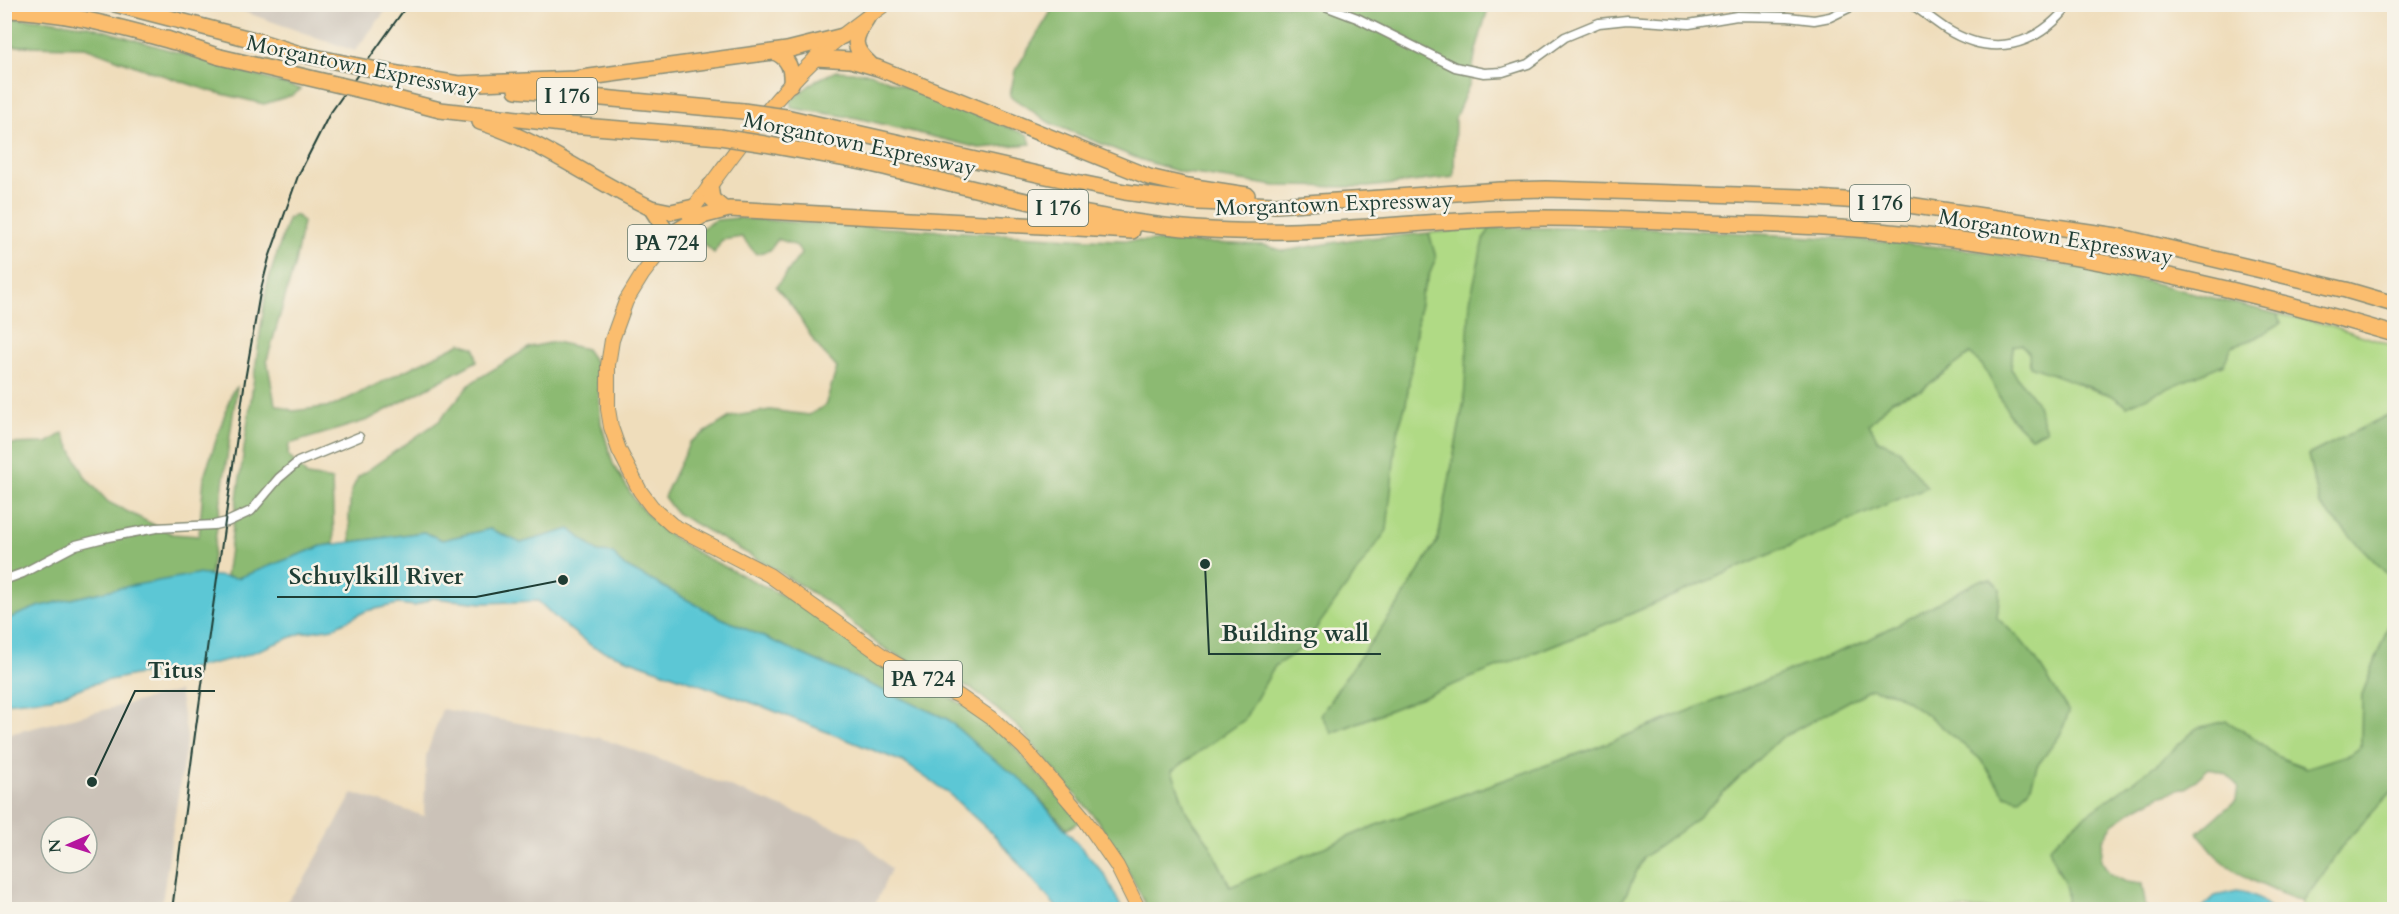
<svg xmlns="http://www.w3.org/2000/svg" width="2399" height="914" font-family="Cardo,serif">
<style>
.industrial{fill:#cbc2b8;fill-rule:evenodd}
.green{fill:#b0da85;stroke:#688c5c;stroke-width:1.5}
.forest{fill:#8cba72;stroke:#567c53;stroke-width:1.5}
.water{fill:#5bc7d5;stroke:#3d8284;stroke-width:1.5}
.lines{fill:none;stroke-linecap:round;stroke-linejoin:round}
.minor-casing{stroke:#878d78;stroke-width:11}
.primary-casing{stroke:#878d78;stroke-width:16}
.motorway-casing{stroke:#878d78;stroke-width:18}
.minor{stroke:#fff;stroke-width:8}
.primary{stroke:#fbbd6e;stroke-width:14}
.motorway{stroke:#fbbd6e;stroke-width:15}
.rail{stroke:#1f3d34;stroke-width:2}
.motorway-bridge-casing{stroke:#878d78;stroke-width:18;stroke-linecap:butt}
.motorway-bridge{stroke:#fbbd6e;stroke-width:15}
.labels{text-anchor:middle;stroke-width:5;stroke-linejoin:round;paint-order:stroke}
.shield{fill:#f7f3e8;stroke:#60746a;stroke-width:1.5}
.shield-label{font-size:21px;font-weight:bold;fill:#1f3d34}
.street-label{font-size:22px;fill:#1f3d34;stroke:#f7f3e8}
.leader{fill:none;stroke:#1f3d34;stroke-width:2}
.callout-dot{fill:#1f3d34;stroke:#f7f3e8;stroke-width:2}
.callout-label{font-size:24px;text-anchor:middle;font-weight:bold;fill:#1f3d34;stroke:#f7f3e8;stroke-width:5;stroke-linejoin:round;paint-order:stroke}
</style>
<rect width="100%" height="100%" fill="#f7f3e8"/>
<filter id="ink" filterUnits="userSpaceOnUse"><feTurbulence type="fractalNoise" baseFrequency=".0167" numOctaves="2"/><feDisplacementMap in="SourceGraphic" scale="12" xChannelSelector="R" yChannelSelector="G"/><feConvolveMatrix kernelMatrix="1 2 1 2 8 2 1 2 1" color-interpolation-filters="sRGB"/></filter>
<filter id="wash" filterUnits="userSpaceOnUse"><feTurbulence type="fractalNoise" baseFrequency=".008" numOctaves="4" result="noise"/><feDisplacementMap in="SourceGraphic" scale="24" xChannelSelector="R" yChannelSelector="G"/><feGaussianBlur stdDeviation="1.35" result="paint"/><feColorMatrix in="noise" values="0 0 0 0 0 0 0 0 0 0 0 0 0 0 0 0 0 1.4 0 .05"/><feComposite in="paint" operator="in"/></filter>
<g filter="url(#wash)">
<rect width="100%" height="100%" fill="#efddbb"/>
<path class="industrial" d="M 225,5 L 390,4 L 390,5 L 355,51 Z
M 179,691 L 187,737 L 161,909 L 5,909 L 5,735 ZM 51,827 L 87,827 L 87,863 L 51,863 Z
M 442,709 L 600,738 L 648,755 L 859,837 L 891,869 L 873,909 L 280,909 L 303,882 L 353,793 L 424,816 L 426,756 Z"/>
<path class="green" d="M 1490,228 L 1483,241 L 1464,401 L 1438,540 L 1400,602 L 1332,733 L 1621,618 L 1926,487 L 1899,450 L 1878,440 L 1869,424 L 1892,400 L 1921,390 L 1970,354 L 1983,366 L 2012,419 L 2031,437 L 2045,430 L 2035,400 L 2011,369 L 2013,346 L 2021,344 L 2029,353 L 2084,387 L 2111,395 L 2127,406 L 2232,346 L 2256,338 L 2281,323 L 2277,314 L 2329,325 L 2394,346 L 2394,412 L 2308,455 L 2320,505 L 2394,581 L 2394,611 L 2362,695 L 2361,747 L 2351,754 L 2307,768 L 2276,756 L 2249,734 L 2197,728 L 2161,761 L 2074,824 L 2055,867 C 2065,879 2070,894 2066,909 L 1619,909 L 1643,858 L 1694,821 L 1779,739 L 1871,689 L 1895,693 L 1934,720 L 1980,759 L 2005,795 L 2030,789 L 2037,766 L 2060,735 L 2069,712 L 2019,638 L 1997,618 L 2000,589 L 1592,749 L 1374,826 L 1231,887 L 1209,843 L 1187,813 L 1172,771 L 1244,720 L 1275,666 L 1300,649 L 1397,432 L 1406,404 L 1421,295 L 1436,258 L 1429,233 Z
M 2394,789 L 2394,909 L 2301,910 L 2303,902 L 2346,841 Z"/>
<path class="forest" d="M 1055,5 L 1489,5 L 1476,50 L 1470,83 L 1455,118 L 1454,177 L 1368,187 L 1276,186 L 1180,172 L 1139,159 L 1050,123 L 1010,96 L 1015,71 Z
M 4,18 L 48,20 L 89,26 L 301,89 L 293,95 L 264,104 L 210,91 L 138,67 L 85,47 L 19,46 L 5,47 Z
M 836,71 L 870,73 L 1028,135 L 1031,144 L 979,148 L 857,118 L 791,108 L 791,100 L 815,81 Z
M 296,215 L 303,222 L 295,263 L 267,360 L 275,404 L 293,411 L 333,406 L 461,343 L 475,348 L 477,361 L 368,420 L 289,444 L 288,455 L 307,476 L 332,480 L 334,544 L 322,546 L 238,578 L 226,577 L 267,285 L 288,219 Z
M 737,218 L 818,224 L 1089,239 L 1264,245 L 1284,251 L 1356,239 L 1429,233 L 1436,258 L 1421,295 L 1406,404 L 1397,432 L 1387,530 L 1302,648 L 1275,666 L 1244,720 L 1172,771 L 1187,813 L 1209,843 L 1230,887 L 1374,826 L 1592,749 L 1866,641 L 1980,580 L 1991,580 L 2000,588 L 1997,618 L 2019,638 L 2034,656 L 2069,712 L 2060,735 L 2037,766 L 2030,789 L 2019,799 L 2005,795 L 1980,759 L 1934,720 L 1895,693 L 1871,689 L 1779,739 L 1694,821 L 1643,858 L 1619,909 L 1148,909 L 1131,876 L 1097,820 L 1019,728 L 974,690 L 925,670 L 880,646 L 827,602 L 773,568 L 676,513 L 664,497 L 690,442 L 730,417 L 770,410 L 809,415 L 825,406 L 837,368 L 815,343 L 793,307 L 776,287 L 801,254 L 797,246 L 778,239 L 770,250 L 756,254 L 742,237 L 722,240 L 714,253 L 700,240 L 702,228 L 716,220 Z
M 1490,228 L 1653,228 L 1847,239 L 1964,249 L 2114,273 L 2277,314 L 2281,323 L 2256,338 L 2232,346 L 2224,364 L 2127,406 L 2111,395 L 2030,366 L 2029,353 L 2022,344 L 2013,346 L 2011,369 L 2035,400 L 2046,430 L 2031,437 L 2012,419 L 1983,366 L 1970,354 L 1921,390 L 1892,400 L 1869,424 L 1878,440 L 1899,450 L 1927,487 L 1621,618 L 1332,733 L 1321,715 L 1342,682 L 1400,602 L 1438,540 L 1464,401 L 1470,301 L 1483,241 Z
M 555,342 L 586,349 L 597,365 L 601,423 L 613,464 L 636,502 L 663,531 L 699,554 L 788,598 L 882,661 L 960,703 L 1003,734 L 1080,821 L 1067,829 L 1023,781 L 984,752 L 947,719 L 719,617 L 621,564 L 613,553 L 598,552 L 570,529 L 521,543 L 490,529 L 442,540 L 424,532 L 351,542 L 349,517 L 351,492 L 358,477 L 439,421 L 471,383 L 530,347 Z
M 237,387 L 210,576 C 188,574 166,580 145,584 C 97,592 50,602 5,620 L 4,444 L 47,443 L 63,433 L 86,478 L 108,502 L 172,534 L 199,536 L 204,477 L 232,392 Z
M 2394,412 L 2394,581 L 2320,505 L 2308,455 Z
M 2394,611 L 2394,789 L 2346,841 L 2303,902 C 2275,891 2242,879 2219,858 C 2211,852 2205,841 2198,833 L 2236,800 L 2238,786 L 2227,775 L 2209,768 L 2188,787 L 2159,796 L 2133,810 L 2113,824 L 2103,840 L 2101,860 L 2110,874 L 2126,882 L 2142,884 L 2146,909 L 2066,909 C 2072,887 2056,869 2049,848 L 2074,824 L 2161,761 L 2197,728 L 2226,721 L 2249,734 L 2276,756 L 2306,768 L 2351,754 L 2361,747 L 2362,695 Z"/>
<path class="water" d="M 490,529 L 521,543 L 570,529 L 598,552 L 613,553 L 621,564 L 719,617 L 947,719 L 984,752 L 1023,781 L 1105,875 L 1122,909 L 1058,909 L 997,838 L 948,793 L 903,762 L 764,707 L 593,647 L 559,621 L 538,601 L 483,603 L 432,598 L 415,606 L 398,604 L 366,611 L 333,628 L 302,633 L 244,656 L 176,672 L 139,674 L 96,683 L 52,698 L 5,703 L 5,620 L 37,607 L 114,589 L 196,574 L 238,578 L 322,546 L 424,532 L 442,540 Z
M 2237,891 C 2250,893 2263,898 2270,909 L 2201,909 L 2215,896 Z"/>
</g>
<g filter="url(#ink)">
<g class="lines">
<defs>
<path id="minor" d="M 1320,4 L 1357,18 L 1455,67 L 1484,73 L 1503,72 L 1528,64 L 1565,37 L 1599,23 L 1627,20 L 1689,24 L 1737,16 L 1788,17 L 1814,20 L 1830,17 L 1857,4
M 1911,4 C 1923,12 1934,21 1946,29 C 1993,58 2036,47 2070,4
M 4,580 L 23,573 L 76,545 L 108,537 L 156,528 L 214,525 L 227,522 L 251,511 L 279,478 L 298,462 L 359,437"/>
<path id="primary" d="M 689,214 C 729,161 767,104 816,58 C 837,38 862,21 885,4
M 671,237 L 642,275 L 626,301 L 612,340 L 608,365 L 608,409 L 611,427 L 619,450 L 640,491 L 652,507 L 672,525 L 769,575 L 886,658 L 923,679 L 959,696 L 995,721 L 1024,748 L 1083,817 L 1117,866 L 1139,910"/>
<path id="motorway" d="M 115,4 L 258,41
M 4,10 C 64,11 119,27 175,42
M 867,18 C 853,39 851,47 871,65
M 167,39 L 220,57
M 774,52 C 789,58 792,69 791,84
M 816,58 L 851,60 L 878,68 L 1149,177 L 1188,186 L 1247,195
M 392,73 L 465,85
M 456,84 L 575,79 L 787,50 L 843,36
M 516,90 L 743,111
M 382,95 L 440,110 L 570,125 L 720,137
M 786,117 L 1046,176 L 1125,192 L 1198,202 L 1276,205 L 1501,190 L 1546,189 L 1802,197 L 1902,204 L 2117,236 L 2346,290 L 2394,304
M 480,122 C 542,141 593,181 651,208 L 671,212 L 694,207
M 765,144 C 800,151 836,156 871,164 C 979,189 1085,220 1196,229 C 1312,238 1427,218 1544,218 C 1599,218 1654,221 1709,223 C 1773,225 1837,226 1900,233 C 2067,250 2234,286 2394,334
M 710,186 L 712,199 L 725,210
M 651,208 L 664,228 L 666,244
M 675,232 L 702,216 L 729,209 L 1132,231"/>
</defs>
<use href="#minor" class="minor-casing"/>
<use href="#primary" class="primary-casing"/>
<use href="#motorway" class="motorway-casing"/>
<use href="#minor" class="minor"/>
<use href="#primary" class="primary"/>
<use href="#motorway" class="motorway"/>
<path class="rail" d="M 172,910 L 195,734 L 245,380 L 260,293 L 269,258 L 298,176 L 329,115 L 408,4"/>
<defs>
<path id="motorway-bridge" d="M 258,41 L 300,54 L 392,73
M 220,57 L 382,95
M 743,111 L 786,117
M 720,137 L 765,144"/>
</defs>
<use href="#motorway-bridge" class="motorway-bridge-casing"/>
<use href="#motorway-bridge" class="motorway-bridge"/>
</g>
</g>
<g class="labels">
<g class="shield">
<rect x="537" y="78" width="60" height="36" rx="4.5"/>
<rect x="1850" y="185" width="60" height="36" rx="4.5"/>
<rect x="1028" y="190" width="60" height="36" rx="4.5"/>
<rect x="628" y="225" width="78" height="36" rx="4.5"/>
<rect x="884" y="661" width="78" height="36" rx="4.5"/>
</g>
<g class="shield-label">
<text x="567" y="103">I 176</text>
<text x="1880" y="210">I 176</text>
<text x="1058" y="215">I 176</text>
<text x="667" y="250">PA 724</text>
<text x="923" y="686">PA 724</text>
</g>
<g class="street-label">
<text transform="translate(363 66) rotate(12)" y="8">Morgantown Expressway</text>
<text transform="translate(860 143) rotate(12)" y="8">Morgantown Expressway</text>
<text transform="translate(1334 203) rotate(-2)" y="8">Morgantown Expressway</text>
<text transform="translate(2056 236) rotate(10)" y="8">Morgantown Expressway</text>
</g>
</g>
<path class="leader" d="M563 580L476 597H277M1205 564L1209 654H1381M92 782L135 691H215"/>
<g class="callout-dot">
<circle cx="563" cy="580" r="6"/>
<circle cx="1205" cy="564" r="6"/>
<circle cx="92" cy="782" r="6"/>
</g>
<g class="callout-label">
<text x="376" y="584">Schuylkill River</text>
<text x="1295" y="641">Building wall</text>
<text x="175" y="678">Titus</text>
</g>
<rect width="2399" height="914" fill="none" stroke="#f7f3e8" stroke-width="24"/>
<g transform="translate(69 845) rotate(267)"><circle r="28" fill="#f7f3e8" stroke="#a1aaa0" stroke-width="1.5"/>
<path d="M0-4.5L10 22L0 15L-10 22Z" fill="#b5179e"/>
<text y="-9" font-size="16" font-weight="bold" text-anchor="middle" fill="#1f3d34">N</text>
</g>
</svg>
